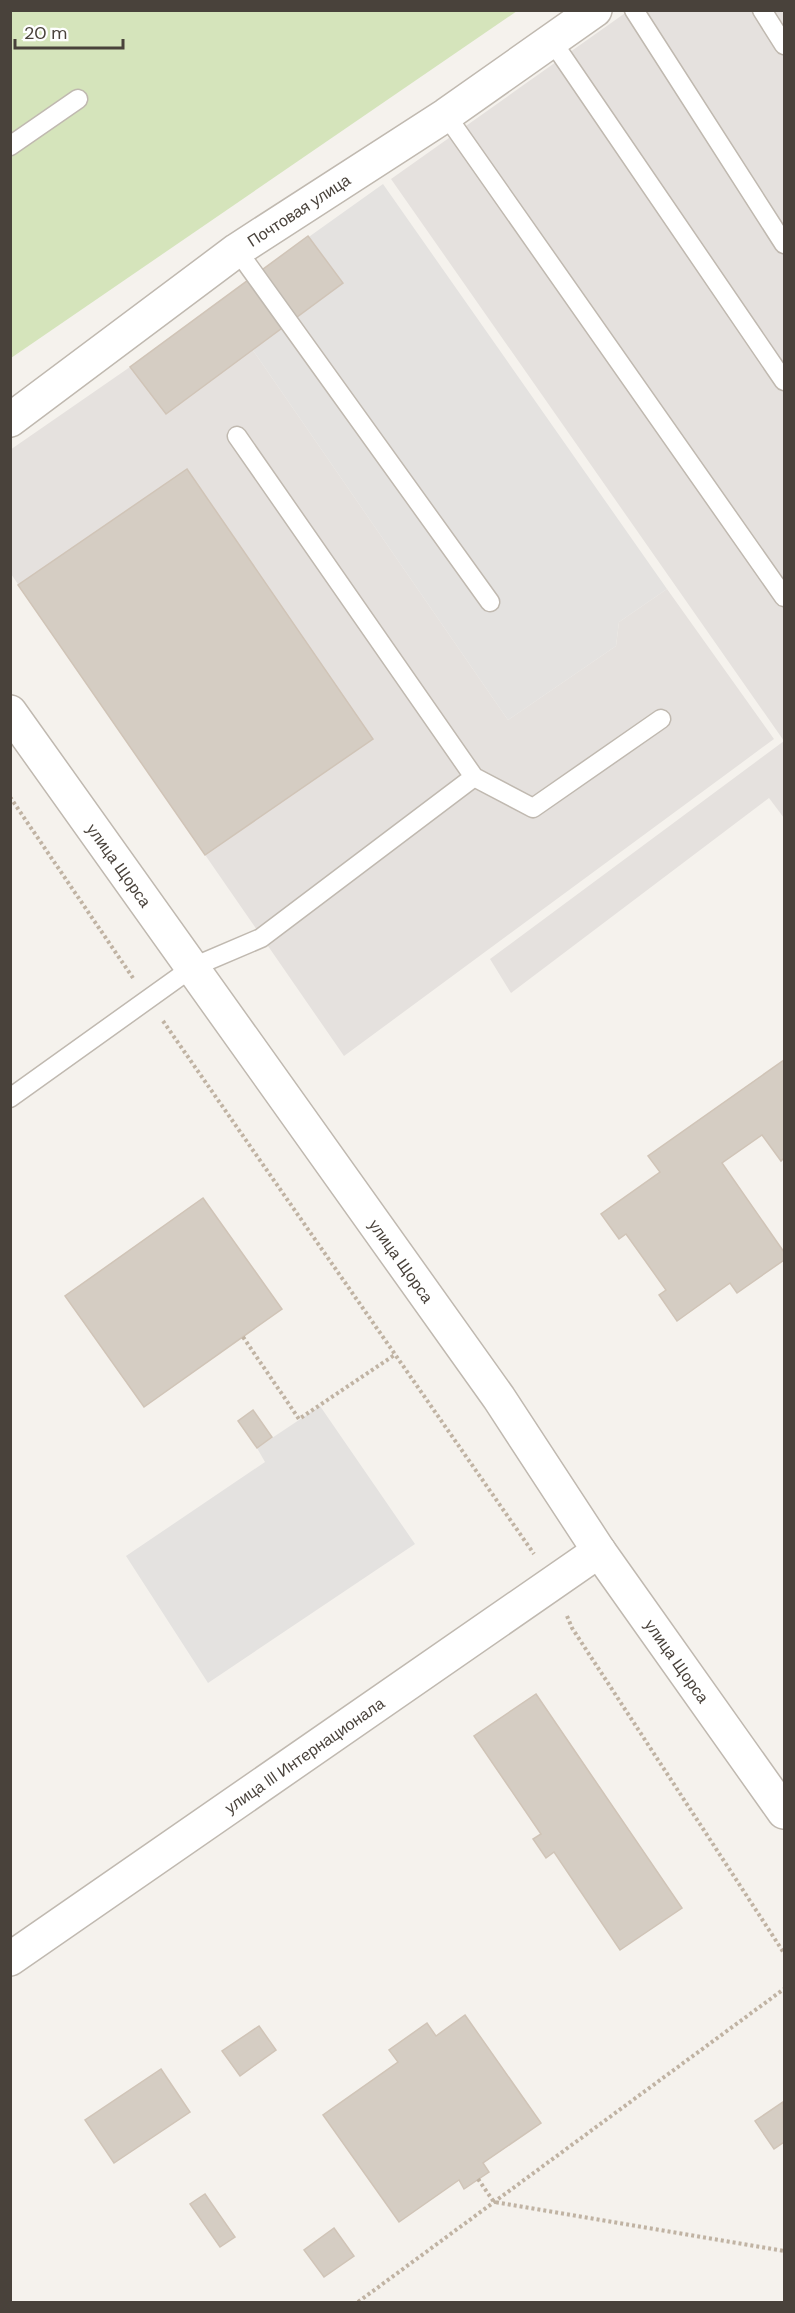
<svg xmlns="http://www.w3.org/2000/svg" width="795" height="2313" font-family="'DM Sans',sans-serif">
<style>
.industrial{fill:#e5e1de}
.green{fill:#d5e4bb}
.parking{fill:#e4e2e0}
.building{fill:#d5cdc3;stroke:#d0c4b7;stroke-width:1.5}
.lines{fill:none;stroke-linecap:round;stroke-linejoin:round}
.lane-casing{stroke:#c0b9b0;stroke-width:21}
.street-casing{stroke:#c0b9b0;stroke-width:36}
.path{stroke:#c0b3a3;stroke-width:4;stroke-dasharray:3 3;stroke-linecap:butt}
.lane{stroke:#fff;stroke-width:18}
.street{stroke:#fff;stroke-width:33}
.labels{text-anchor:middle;stroke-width:6;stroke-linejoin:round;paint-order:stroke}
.street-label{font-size:16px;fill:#49423b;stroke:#fff}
</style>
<rect width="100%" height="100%" fill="#f5f2ed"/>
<path class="industrial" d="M 628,11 L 784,11 L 784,818 L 769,798 L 511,993 L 490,959 L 784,741 L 391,179 Z
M 219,301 L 508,720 L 616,646 L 619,622 L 667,589 L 774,739 L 344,1056 L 11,574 L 10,450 L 130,367 Z"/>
<path class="green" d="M 11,11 L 517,11 L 11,358 Z"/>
<path class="parking" d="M 383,184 L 667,589 L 619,622 L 616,646 L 508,720 L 219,301 Z
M 320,1406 L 415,1544 L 208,1683 L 126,1556 L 265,1462 L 257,1448 Z"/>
<path class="building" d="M 308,236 L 343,283 L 166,414 L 130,367 Z
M 187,469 L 373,739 L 205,855 L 18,585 Z
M 784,1060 L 784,1158 L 781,1161 L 762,1135 L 722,1163 L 784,1252 L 784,1260 L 737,1293 L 730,1283 L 677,1321 L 659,1295 L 666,1290 L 626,1234 L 619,1239 L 601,1214 L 660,1172 L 648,1156 Z
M 203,1198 L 282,1309 L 144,1407 L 65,1296 Z
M 253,1410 L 272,1437 L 257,1448 L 238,1421 Z
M 536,1694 L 682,1908 L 620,1950 L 554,1852 L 546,1858 L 533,1839 L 541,1834 L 474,1736 Z
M 465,2015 L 541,2123 L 483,2163 L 489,2172 L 464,2189 L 459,2180 L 399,2222 L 323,2115 L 398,2062 L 389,2050 L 427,2023 L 436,2036 Z
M 259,2026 L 276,2050 L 240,2076 L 222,2051 Z
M 161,2069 L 190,2112 L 114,2163 L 85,2120 Z
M 783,2102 L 784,2142 L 774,2149 L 755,2121 Z
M 205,2194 L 235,2237 L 220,2247 L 190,2204 Z
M 334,2228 L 354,2256 L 324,2277 L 304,2250 Z"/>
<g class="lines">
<defs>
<path id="lane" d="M 634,10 L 784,244
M 762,10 L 784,45
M 552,41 L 784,381
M 446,115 L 784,597
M 10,146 L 78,99
M 237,250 L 490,602
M 474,777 L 533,808 L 661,719
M 10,1098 L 193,967 L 261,938 L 474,777 L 237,436"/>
<g id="street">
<path id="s1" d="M 10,420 L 237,250 L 446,115 L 595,10"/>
<path id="s2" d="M 10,712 L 499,1398 L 599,1551 L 784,1812"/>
<path id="s3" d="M 10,1959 L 599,1551"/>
</g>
</defs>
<use href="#lane" class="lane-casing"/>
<use href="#street" class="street-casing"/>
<path class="path" d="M 10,797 L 133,978
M 163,1021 L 534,1554
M 243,1337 L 299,1419 L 396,1354
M 567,1616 L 572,1628 L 784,1953
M 478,2179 L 494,2202 L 784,2251
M 358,2302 L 784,1989"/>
<use href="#lane" class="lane"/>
<use href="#street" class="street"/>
</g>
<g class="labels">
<g class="street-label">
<text dy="6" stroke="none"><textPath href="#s1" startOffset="357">Почтовая улица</textPath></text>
<text dy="6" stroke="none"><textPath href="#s2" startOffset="188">улица Щорса</textPath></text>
<text dy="6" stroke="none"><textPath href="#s2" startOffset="674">улица Щорса</textPath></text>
<text dy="6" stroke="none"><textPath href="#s2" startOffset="1160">улица Щорса</textPath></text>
<text dy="6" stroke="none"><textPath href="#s3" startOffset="358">улица III Интернационала</textPath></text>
</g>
</g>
<rect width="795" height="2313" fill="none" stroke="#49423b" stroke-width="24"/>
<path d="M15 39v9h108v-9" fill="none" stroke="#49423b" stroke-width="3"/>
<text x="24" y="39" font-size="18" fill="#49423b" stroke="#ffffff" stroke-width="4.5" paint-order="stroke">20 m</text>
</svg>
